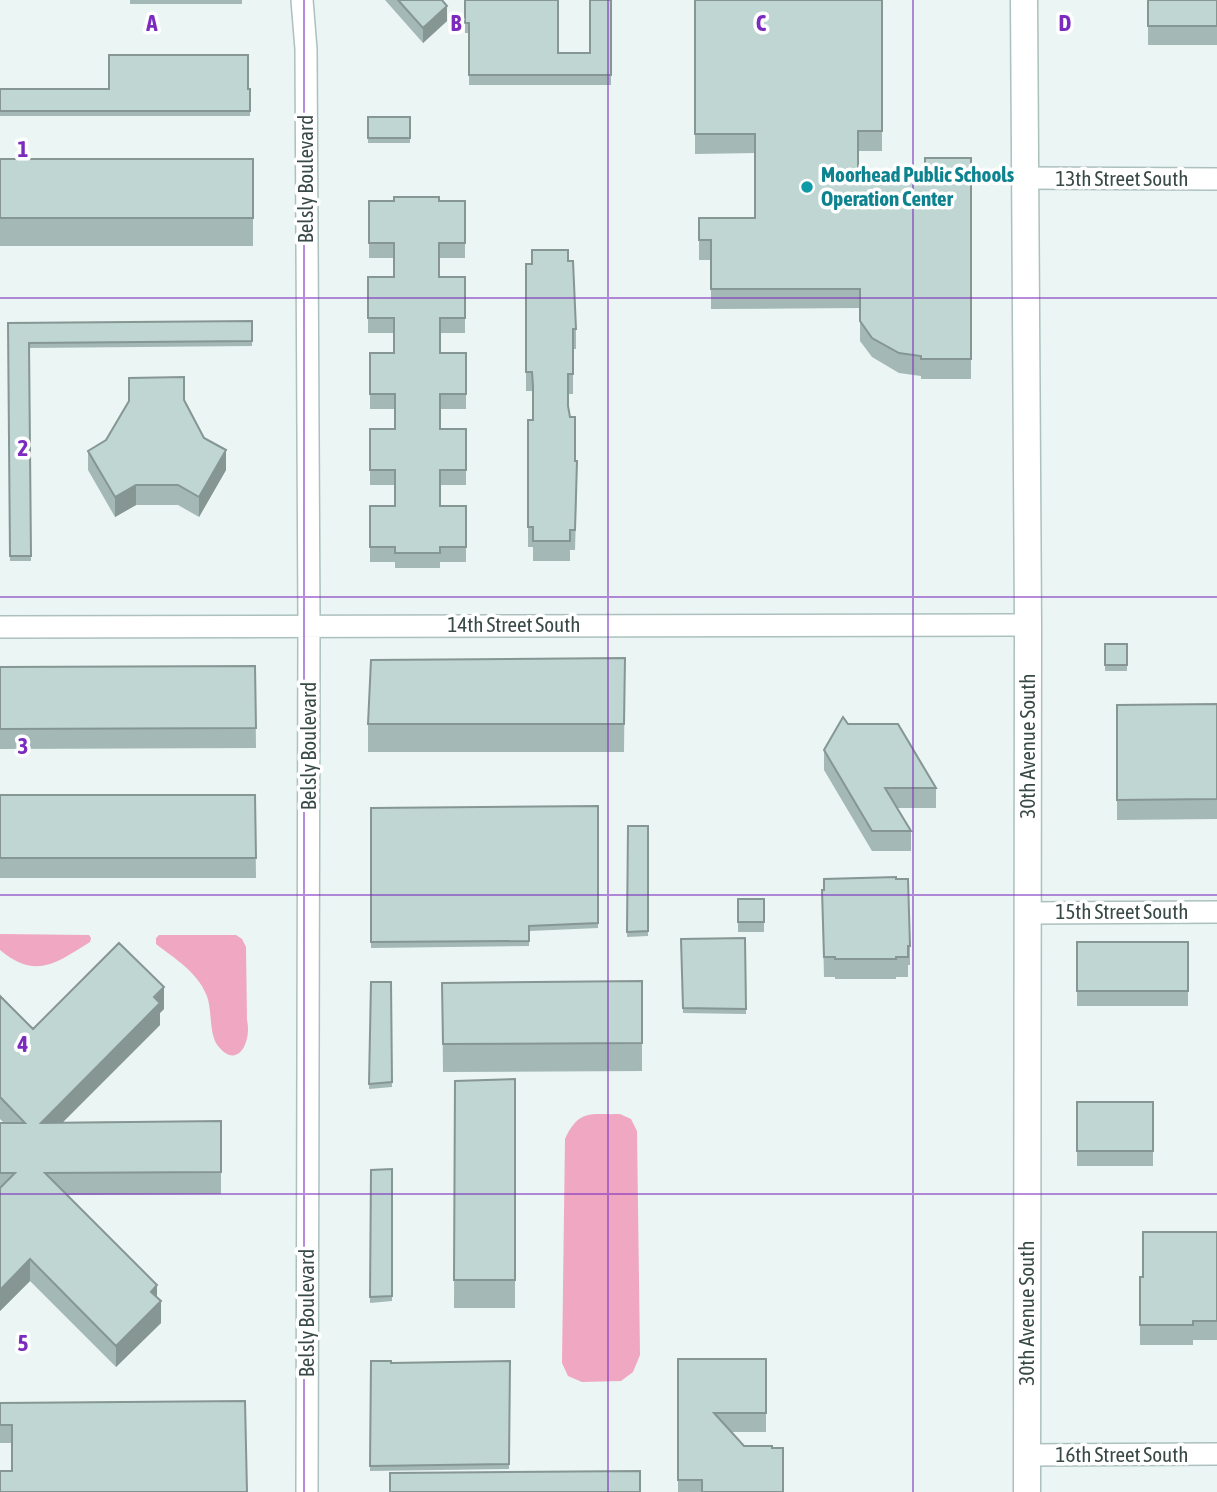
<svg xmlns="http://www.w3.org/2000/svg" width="1217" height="1492" font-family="'Asap Condensed',sans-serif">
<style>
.water{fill:#f0a7c2}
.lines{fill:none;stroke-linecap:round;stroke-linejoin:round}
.minor-casing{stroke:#acc0be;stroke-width:24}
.tertiary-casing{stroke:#acc0be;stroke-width:29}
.minor{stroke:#fff;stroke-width:21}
.tertiary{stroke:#fff;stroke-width:26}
.wall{fill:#a4b8b5}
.shaded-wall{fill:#869693}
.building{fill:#bfd6d2;stroke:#869693;stroke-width:2}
.grid{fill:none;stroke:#7b2cbf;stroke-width:2;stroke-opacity:0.55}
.culture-dot{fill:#0f9aa8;stroke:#fff;stroke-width:2.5}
.labels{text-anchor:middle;stroke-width:7;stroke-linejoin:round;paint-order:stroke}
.culture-label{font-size:21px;font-weight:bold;fill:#0d838f;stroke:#fff;text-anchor:start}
.street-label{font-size:21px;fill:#384946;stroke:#fff}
.grid-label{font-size:23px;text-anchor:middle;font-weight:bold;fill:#7b2cbf;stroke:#fff;stroke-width:7;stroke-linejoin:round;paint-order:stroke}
</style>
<rect width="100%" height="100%" fill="#eaf5f4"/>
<path class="water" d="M 0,934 L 89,935 L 91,938 L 90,942 C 56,963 36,980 0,950 Z
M 159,935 L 236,935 L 242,939 L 246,947 L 247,1020 C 252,1041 238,1071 218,1046 C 208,1033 213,1009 206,994 C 197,972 174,958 156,944 L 156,938 Z
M 620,1114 L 631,1119 L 637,1131 L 640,1355 L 633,1372 L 621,1381 L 582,1382 L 568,1376 L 562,1363 L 565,1139 C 579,1109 590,1115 620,1114 Z"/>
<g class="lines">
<defs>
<path id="minor" d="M 302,0 L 306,49 L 309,625 L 307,1492
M 1026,178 L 1217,179
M 0,627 L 1028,625
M 1028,913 L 1217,912
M 1027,1455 L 1217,1454"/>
<path id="tertiary" d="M 1024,0 L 1028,625 L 1027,1492"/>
</defs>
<use href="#minor" class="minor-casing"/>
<use href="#tertiary" class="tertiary-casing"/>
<use href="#minor" class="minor"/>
<use href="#tertiary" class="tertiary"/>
</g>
<path class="wall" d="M 130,0 L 242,0 L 242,4 L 130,4 Z
M 385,0 L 442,0 L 447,21 L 423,43 Z
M 465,0 L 558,53 L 590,53 L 611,0 L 611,85 L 469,85 L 469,33 L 465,33 Z
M 695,0 L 882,0 L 882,151 L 858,151 L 858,176 L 925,176 L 971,158 L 971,379 L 921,379 L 921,376 L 899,373 L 872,357 L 860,341 L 860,308 L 711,309 L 711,260 L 699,260 L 699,218 L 755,218 L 755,153 L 695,154 Z
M 1148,0 L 1217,0 L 1217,45 L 1148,45 Z
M 0,89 L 250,89 L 250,116 L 0,116 Z
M 368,117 L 410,117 L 410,143 L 368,143 Z
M 0,159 L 253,159 L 253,246 L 0,246 Z
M 369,201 L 465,201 L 465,258 L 439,258 L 439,277 L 465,277 L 465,333 L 440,333 L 440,353 L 466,353 L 466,409 L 440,409 L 440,429 L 466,429 L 466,485 L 440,485 L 440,506 L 466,506 L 466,562 L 440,562 L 440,568 L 395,568 L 395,562 L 370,562 L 370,506 L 395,506 L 395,485 L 370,485 L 370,429 L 395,429 L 395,409 L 370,409 L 370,353 L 394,353 L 394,333 L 368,333 L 368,277 L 394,277 L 394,258 L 369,258 Z
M 568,261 L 576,329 L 576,349 L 573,349 L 573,394 L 568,394 L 568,406 L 577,481 L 575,550 L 570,550 L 570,561 L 533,561 L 533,547 L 528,547 L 528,420 L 533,420 L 533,405 L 532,391 L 526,391 L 526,264 Z
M 252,321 L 252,346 L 29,348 L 31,561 L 10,561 L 8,323 Z
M 184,400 L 204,438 L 226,470 L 199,517 L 178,505 L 136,505 L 115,517 L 88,470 L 88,451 Z
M 1105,644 L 1127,644 L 1127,671 L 1105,671 Z
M 625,658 L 624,752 L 368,752 L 368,724 Z
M 255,666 L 256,748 L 0,749 L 0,667 Z
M 1217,704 L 1217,819 L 1117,820 L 1117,705 Z
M 848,724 L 936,788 L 936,808 L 897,808 L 911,831 L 911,851 L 872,851 L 824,770 L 824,750 Z
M 0,795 L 255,795 L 256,878 L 0,878 Z
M 598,806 L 598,928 L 529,931 L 529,946 L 371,948 L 371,808 Z
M 628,826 L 648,826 L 648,936 L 627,937 Z
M 822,890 L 910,946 L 910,965 L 908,965 L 908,977 L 896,977 L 896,979 L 835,979 L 835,977 L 824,977 Z
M 738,899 L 764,899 L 764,932 L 738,932 Z
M 745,938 L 746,1014 L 683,1013 L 681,939 Z
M 1077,942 L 1188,942 L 1188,1006 L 1077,1006 Z
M 642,981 L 642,1071 L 443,1072 L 442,983 Z
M 371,982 L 391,982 L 392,1087 L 369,1089 Z
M 0,996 L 33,1029 L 164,1009 L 160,1013 L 160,1025 L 63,1122 L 221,1121 L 221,1194 L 67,1195 L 157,1298 L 161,1323 L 116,1367 L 30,1281 L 0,1311 L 0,1123 L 4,1123 L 0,1119 Z
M 515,1079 L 515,1308 L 454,1308 L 455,1081 Z
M 1077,1102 L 1153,1102 L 1153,1166 L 1077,1166 Z
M 392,1169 L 392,1301 L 370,1303 L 371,1170 Z
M 1217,1232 L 1217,1340 L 1193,1340 L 1193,1345 L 1140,1345 L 1140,1277 L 1143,1277 Z
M 678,1359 L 766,1359 L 766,1432 L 732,1432 L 783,1492 L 678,1492 Z
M 371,1361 L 391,1363 L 510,1361 L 509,1469 L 370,1471 Z
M 245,1401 L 12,1471 L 12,1443 L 0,1443 L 0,1403 Z"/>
<path class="shaded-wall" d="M 447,6 L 447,21 L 423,43 L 423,28 Z
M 226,450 L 226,470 L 199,517 L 199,497 Z
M 136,485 L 136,505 L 115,517 L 115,497 Z
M 164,987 L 164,1009 L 160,1013 L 160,1025 L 41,1144 L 41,1123 Z
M 30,1259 L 30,1281 L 0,1311 L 0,1290 Z
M 157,1285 L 157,1305 L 161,1301 L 161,1323 L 116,1367 L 116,1346 L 151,1292 Z"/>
<path class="building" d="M 398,0 L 442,0 L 447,6 L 423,28 Z
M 465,0 L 558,0 L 558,53 L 590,53 L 590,0 L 611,0 L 611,75 L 469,75 L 469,23 L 465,23 Z
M 695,0 L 882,0 L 882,131 L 858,131 L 858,176 L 925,176 L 925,158 L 971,158 L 971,359 L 921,359 L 921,356 L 899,353 L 872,338 L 860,321 L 860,289 L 711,289 L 711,240 L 699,240 L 699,218 L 755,218 L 755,134 L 695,134 Z
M 1148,0 L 1217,0 L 1217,26 L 1148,26 Z
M 109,55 L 248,55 L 248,89 L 250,89 L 250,111 L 0,111 L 0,89 L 109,89 Z
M 368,117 L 410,117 L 410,138 L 368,138 Z
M 0,159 L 253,159 L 253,218 L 0,218 Z
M 394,197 L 439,197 L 439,201 L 465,201 L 465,243 L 439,243 L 439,277 L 465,277 L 465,318 L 440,318 L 440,353 L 466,353 L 466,394 L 440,394 L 440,429 L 466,429 L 466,470 L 440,470 L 440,506 L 466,506 L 466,547 L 440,547 L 440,553 L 395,553 L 395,547 L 370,547 L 370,506 L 395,506 L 395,470 L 370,470 L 370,429 L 395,429 L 395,394 L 370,394 L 370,353 L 394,353 L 394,318 L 368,318 L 368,277 L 394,277 L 394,243 L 369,243 L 369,201 L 394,201 Z
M 532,250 L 568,250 L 568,261 L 573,261 L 576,329 L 573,329 L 573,374 L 568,374 L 568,406 L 570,417 L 575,417 L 575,461 L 577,461 L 575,530 L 570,530 L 570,541 L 533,541 L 533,527 L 528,527 L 528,420 L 533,420 L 533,386 L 532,372 L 526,372 L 526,264 L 532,264 Z
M 252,321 L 252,341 L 29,343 L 31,556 L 10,556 L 8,323 Z
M 184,377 L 184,400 L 204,438 L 226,450 L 199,497 L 178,485 L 136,485 L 115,497 L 88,451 L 106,440 L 129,401 L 129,378 Z
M 1105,644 L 1127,644 L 1127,665 L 1105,665 Z
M 625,658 L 624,724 L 368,724 L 371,660 Z
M 255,666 L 256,728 L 0,729 L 0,667 Z
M 1217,704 L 1217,799 L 1117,800 L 1117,705 Z
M 843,717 L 848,724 L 898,724 L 936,788 L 885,788 L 911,831 L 872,831 L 824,750 Z
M 0,795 L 255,795 L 256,858 L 0,858 Z
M 598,806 L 598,923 L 529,926 L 529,941 L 371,942 L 371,808 Z
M 628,826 L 648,826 L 648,931 L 627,932 Z
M 896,877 L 896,879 L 908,879 L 910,946 L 908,946 L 908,957 L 896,957 L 896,959 L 835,959 L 835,957 L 824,957 L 822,890 L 824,890 L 824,879 Z
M 738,899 L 764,899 L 764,922 L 738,922 Z
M 745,938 L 746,1009 L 683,1008 L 681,939 Z
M 1077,942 L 1188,942 L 1188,991 L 1077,991 Z
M 119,943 L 164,987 L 154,997 L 160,1003 L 41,1123 L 221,1121 L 221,1172 L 45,1173 L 157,1285 L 151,1292 L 161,1301 L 116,1346 L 30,1259 L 0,1290 L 0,1188 L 15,1173 L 0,1173 L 0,1123 L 25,1123 L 0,1097 L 0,996 L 33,1029 Z
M 642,981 L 642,1043 L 443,1044 L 442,983 Z
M 371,982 L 391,982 L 392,1082 L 369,1084 Z
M 515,1079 L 515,1280 L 454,1280 L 455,1081 Z
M 1077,1102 L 1153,1102 L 1153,1151 L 1077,1151 Z
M 392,1169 L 392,1296 L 370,1297 L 371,1170 Z
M 1143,1232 L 1217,1232 L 1217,1321 L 1193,1321 L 1193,1325 L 1140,1325 L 1140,1277 L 1143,1277 Z
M 678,1359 L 766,1359 L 766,1413 L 714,1413 L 744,1446 L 772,1446 L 772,1448 L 783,1448 L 783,1492 L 702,1492 L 702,1480 L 678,1480 Z
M 371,1361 L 391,1361 L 391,1363 L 510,1361 L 509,1464 L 370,1466 Z
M 245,1401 L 247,1492 L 0,1492 L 0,1471 L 12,1471 L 12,1425 L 0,1425 L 0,1403 Z
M 640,1471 L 640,1492 L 390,1492 L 390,1473 Z"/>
<path class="grid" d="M 304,0 L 304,1492M 608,0 L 608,1492M 913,0 L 913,1492M 0,298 L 1217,298M 0,597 L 1217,597M 0,895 L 1217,895M 0,1194 L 1217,1194"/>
<circle class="culture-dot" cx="807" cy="187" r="7"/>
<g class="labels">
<g class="culture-label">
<text x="821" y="182">Moorhead Public Schools<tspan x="821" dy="24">Operation Center</tspan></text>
</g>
<g class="street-label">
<text transform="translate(306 179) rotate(-90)" y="7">Belsly Boulevard</text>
<text x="1122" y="186">13th Street South</text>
<text x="514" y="632">14th Street South</text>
<text transform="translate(309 746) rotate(-90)" y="7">Belsly Boulevard</text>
<text transform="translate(1028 746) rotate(-90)" y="7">30th Avenue South</text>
<text x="1122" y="919">15th Street South</text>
<text transform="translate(307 1313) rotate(-90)" y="7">Belsly Boulevard</text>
<text transform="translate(1027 1313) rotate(-90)" y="7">30th Avenue South</text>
<text x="1122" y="1462">16th Street South</text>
</g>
</g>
<g class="grid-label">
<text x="152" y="31">A</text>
<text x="456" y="31">B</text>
<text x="761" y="31">C</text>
<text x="1065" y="31">D</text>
<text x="23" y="157">1</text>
<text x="23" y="456">2</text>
<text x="23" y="754">3</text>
<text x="23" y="1052">4</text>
<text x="23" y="1351">5</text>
</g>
</svg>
